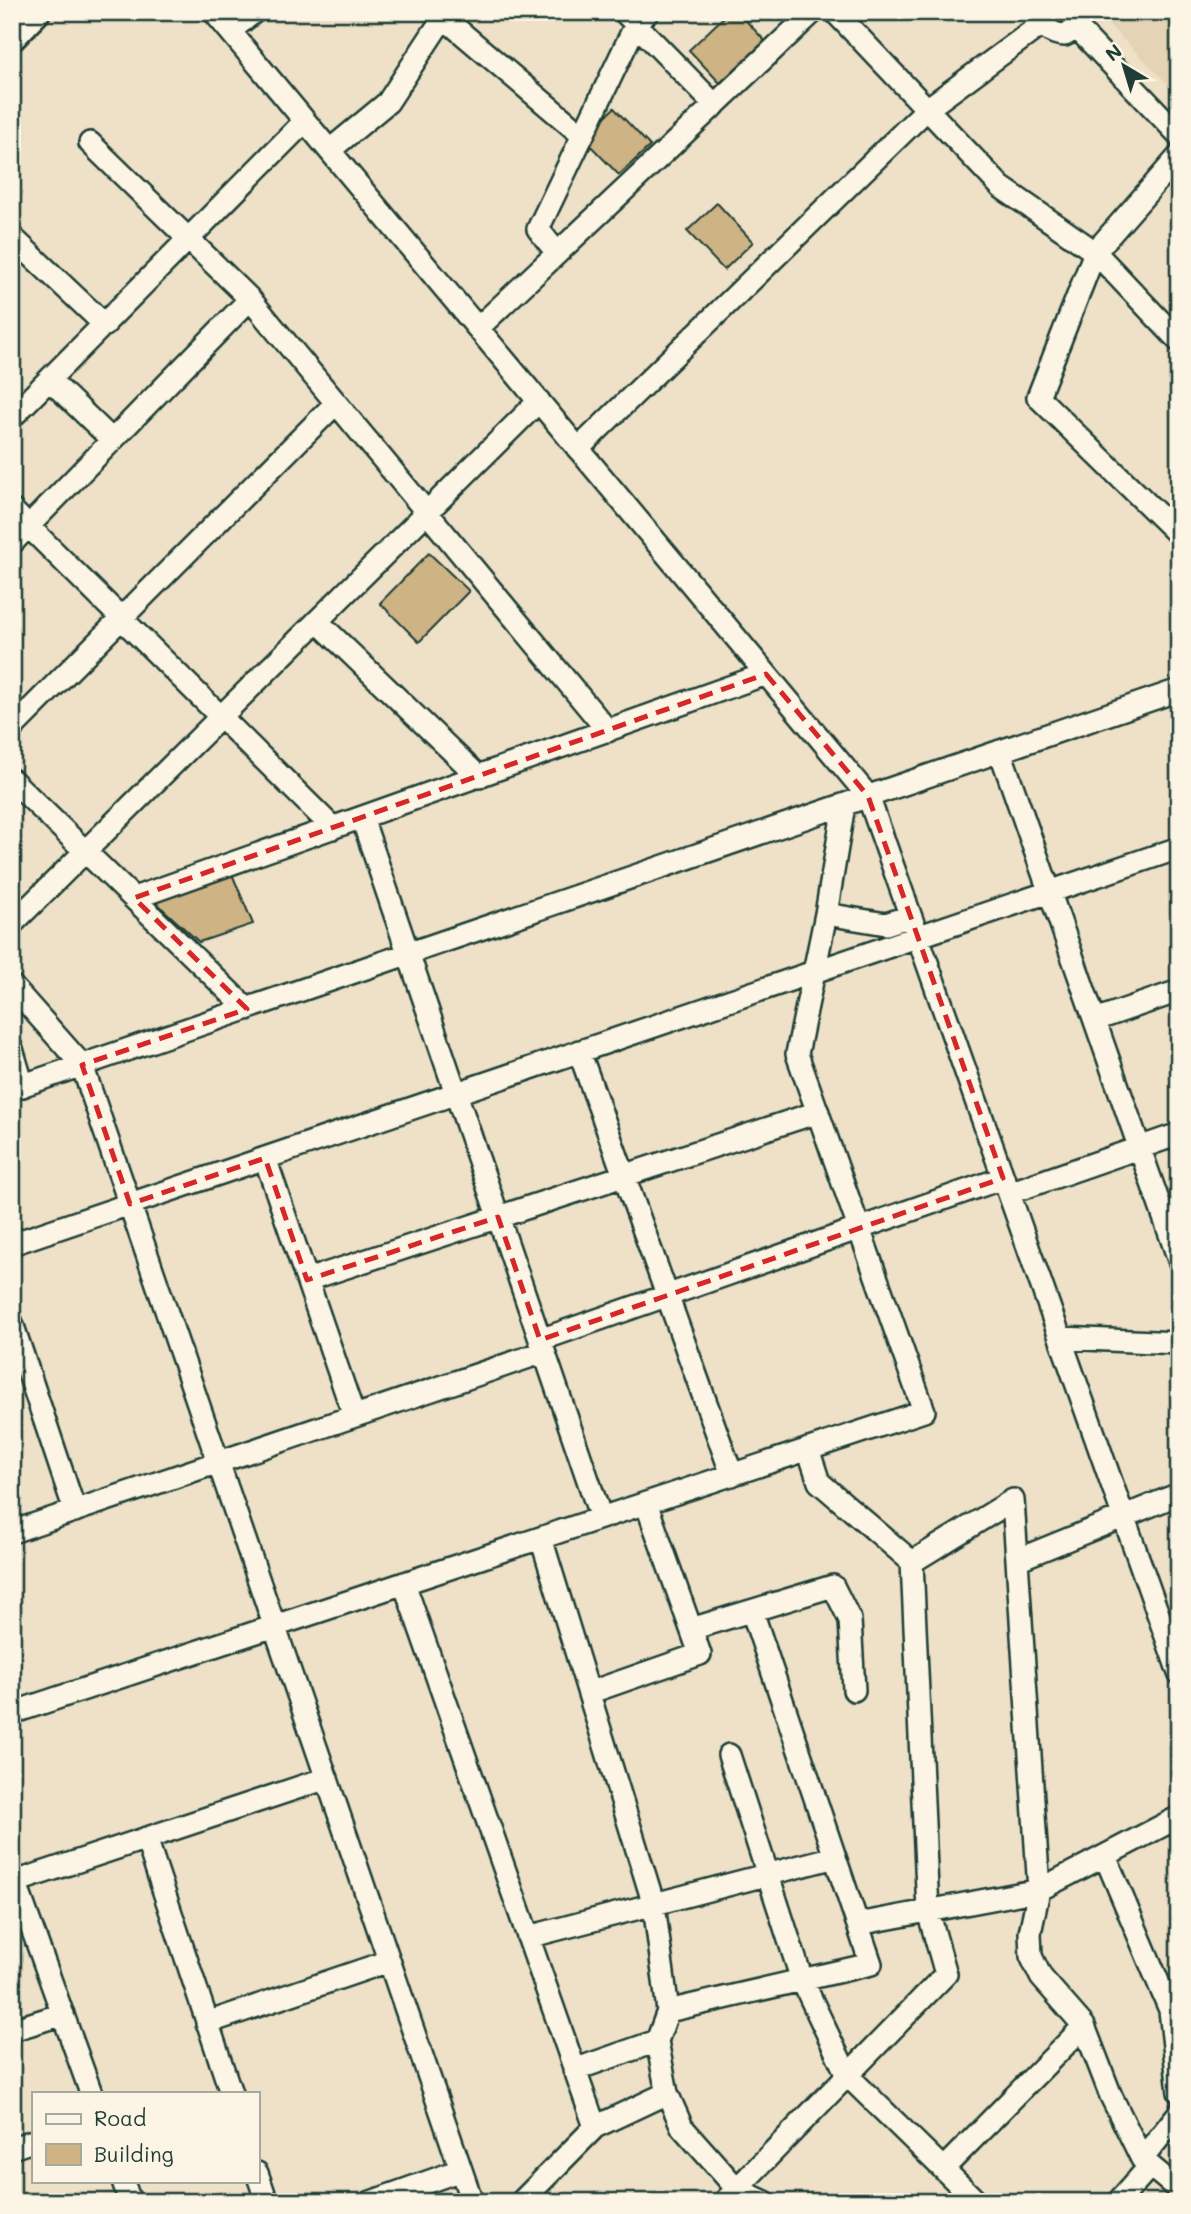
<svg xmlns="http://www.w3.org/2000/svg" width="1191" height="2214" font-family="Mali,sans-serif">
<style>
.built{fill:#e4d3b4}
.building{fill:#ceb384;stroke:#1f3d34;stroke-width:2}
.lines{fill:none;stroke-linecap:round;stroke-linejoin:round}
.minor-casing{stroke:#1f3d34;stroke-width:26}
.tertiary-casing{stroke:#1f3d34;stroke-width:32}
.minor{stroke:#fcf5e5;stroke-width:21}
.tertiary{stroke:#fcf5e5;stroke-width:26}
.marked{fill:none;stroke:#d62828;stroke-width:5;stroke-dasharray:14 9;stroke-linejoin:round}
</style>
<rect width="100%" height="100%" fill="#eee1c8"/>
<filter id="ink" filterUnits="userSpaceOnUse"><feTurbulence type="fractalNoise" baseFrequency=".0143" numOctaves="2"/><feDisplacementMap in="SourceGraphic" scale="14" xChannelSelector="R" yChannelSelector="G"/><feConvolveMatrix kernelMatrix="1 2 1 2 8 2 1 2 1" color-interpolation-filters="sRGB"/></filter>
<g filter="url(#ink)">
<path class="built" d="M 1099,12 L 1179,12 L 1179,95 L 1099,15 Z"/>
<path class="building" d="M 729,12 L 738,12 L 765,41 L 720,83 L 689,50 Z
M 614,108 L 650,146 L 619,175 L 583,138 Z
M 717,203 L 753,242 L 724,270 L 687,231 Z
M 429,553 L 469,591 L 419,642 L 380,603 Z
M 232,874 L 253,924 L 199,942 L 153,900 Z"/>
<g class="lines">
<defs>
<path id="minor" d="M 214,12 L 868,796 L 1179,1673
M 437,12 L 582,135
M 624,12 L 715,105
M 835,12 L 1001,187 L 1095,252 L 1038,397 L 1179,535
M 1040,12 C 1042,27 1050,34 1065,35 L 1077,28 L 1083,12
M 1077,28 L 1179,135
M 230,31 L 254,12
M 90,143 L 250,299 L 608,731
M 330,150 L 388,102 L 443,18
M 1179,156 L 1095,252 L 1179,341
M 12,237 L 105,325
M 557,253 L 538,229 L 636,24 L 648,12
M 478,328 L 813,12
M 51,381 L 112,440
M 12,417 L 305,121
M 578,449 L 927,109 L 1042,24
M 12,510 L 333,828
M 12,543 L 250,299
M 317,621 L 479,777
M 12,728 L 336,403
M 1000,751 L 1179,1260
M 12,780 L 247,1009
M 362,818 L 601,1518
M 134,898 L 766,674
M 826,914 L 886,924 L 910,916
M 12,924 L 539,401
M 12,986 L 82,1065 L 472,2202
M 1095,1020 L 1179,991
M 12,1049 L 23,1086
M 579,1051 L 732,1475
M 12,1089 L 1179,690
M 265,1158 L 354,1416
M 1009,1193 L 1179,1134
M 12,1244 L 1179,848
M 307,1280 L 818,1112
M 12,1323 L 75,1511
M 1061,1338 L 1179,1343
M 540,1340 L 1003,1178
M 12,1532 L 544,1352
M 541,1538 L 654,1905 L 668,2011 L 657,2041 L 667,2093 L 682,2127 L 737,2189 L 765,2202
M 1017,1560 L 1179,1494
M 912,1562 L 1013,1500 L 1039,1890 L 1030,1933 L 1031,1956 L 1041,1977 L 1084,2026 L 1111,2096 L 1142,2159 L 1179,2190
M 404,1583 L 595,2127
M 691,1629 L 833,1586 L 850,1620 L 854,1690
M 591,1692 L 700,1654 L 646,1503
M 12,1713 L 924,1411 L 797,1054 L 826,914 L 844,805
M 729,1755 L 802,1980 L 847,2075 L 977,2202
M 146,1838 L 231,2093
M 1105,1856 L 1170,2010 L 1179,2092
M 12,1873 L 91,2093
M 12,1883 L 327,1778
M 858,1924 L 1039,1890 L 1179,1817
M 528,1937 L 835,1857
M 668,2011 L 871,1964 L 752,1611
M 207,2023 L 389,1961
M 12,2030 L 63,2014
M 574,2070 L 657,2041
M 12,2148 L 33,2141
M 1142,2159 L 1179,2113
M 943,2169 L 1084,2026
M 257,2173 L 267,2202
M 123,2181 L 130,2202
M 371,2202 L 461,2170
M 521,2202 L 595,2127 L 667,2093
M 724,2202 L 946,1974 L 928,1911 L 912,1562 L 819,1482 L 808,1449
M 1118,2202 L 1150,2166"/>
<path id="tertiary" d="M 12,37 L 36,12"/>
</defs>
<use href="#minor" class="minor-casing"/>
<use href="#tertiary" class="tertiary-casing"/>
<use href="#minor" class="minor"/>
<use href="#tertiary" class="tertiary"/>
</g>
</g>
<path class="marked" d="M 766,674 L 868,796 L 1003,1178 L 540,1340 L 498,1217 L 307,1280 L 265,1158 L 130,1204 L 82,1065 L 247,1009 L 134,898 Z"/>
<rect width="1191" height="2214" fill="none" stroke="#fcf5e5" stroke-width="42"/>
<rect x="21" y="21" width="1149" height="2172" fill="none" stroke="#1f3d34" stroke-width="2.5" filter="url(#ink)"/>
<rect x="32" y="2092" width="228" height="91" fill="#fcf5e5" stroke="#a4ab9e" stroke-width="2"/>
<rect x="46" y="2114" width="35" height="10" fill="#fcf5e5" stroke="#a4ab9e" stroke-width="2"/>
<text x="94" y="2126" font-size="21" fill="#1f3d34">Road</text>
<rect x="46" y="2144" width="35" height="21" fill="#ceb384" stroke="#a4ab9e" stroke-width="2"/>
<text x="94" y="2162" font-size="21" fill="#1f3d34">Building</text>
<g transform="translate(1124 66) rotate(322)" stroke="#fcf5e5" stroke-width="5" paint-order="stroke">
<path d="M0-5L12 26L0 18L-12 26Z" fill="#1f3d34"/>
<text y="-10" font-size="19" font-weight="bold" text-anchor="middle" fill="#1f3d34">N</text>
</g>
</svg>
